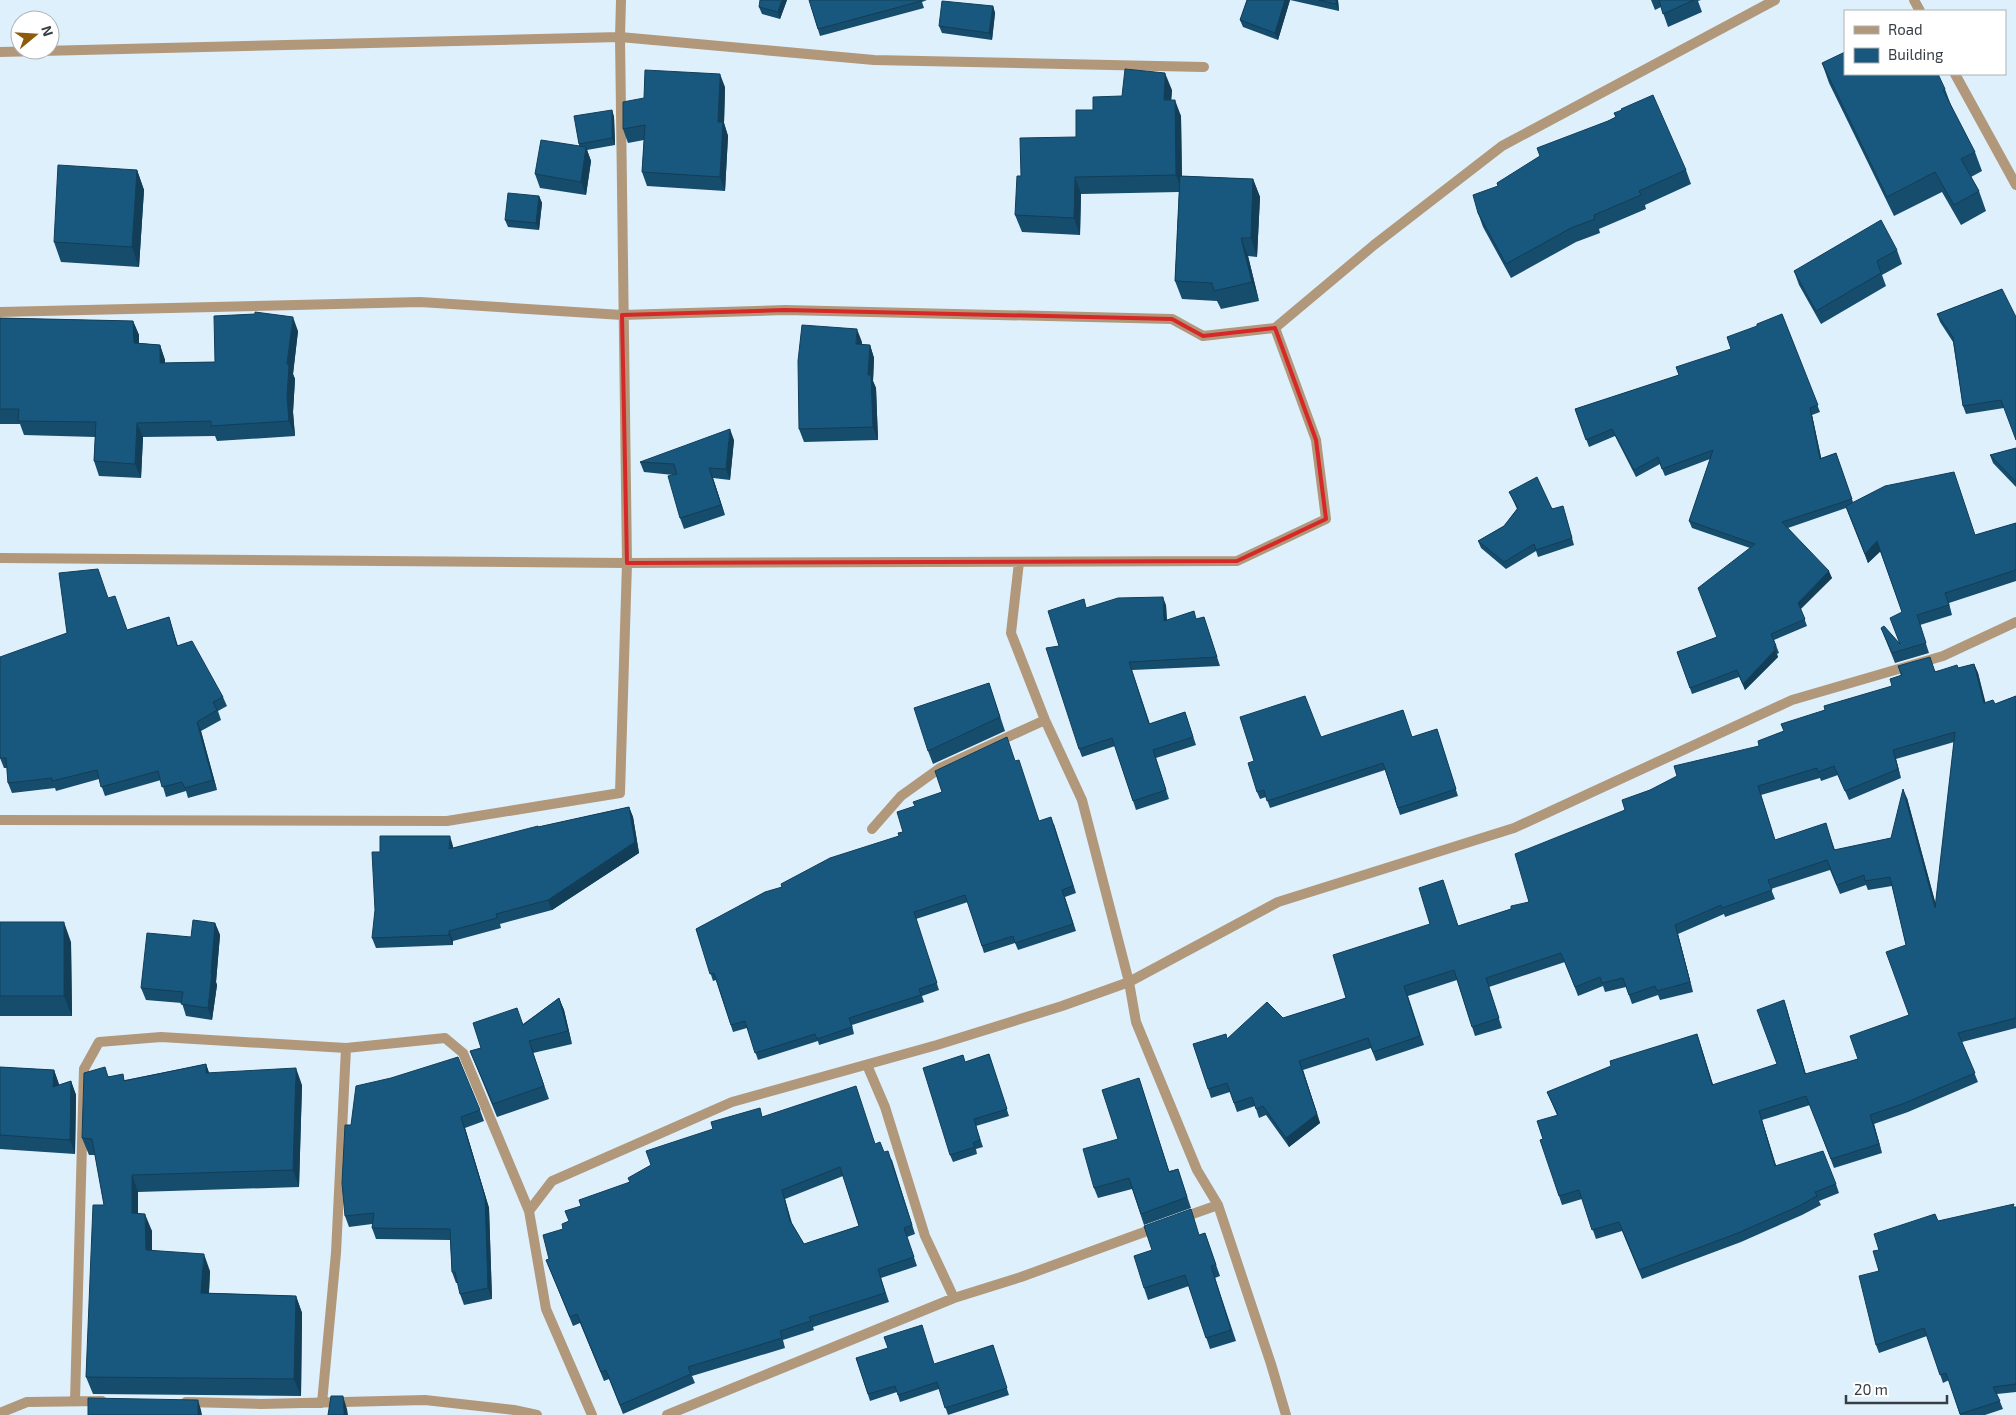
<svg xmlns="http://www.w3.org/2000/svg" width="2016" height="1415" font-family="'Exo 2',sans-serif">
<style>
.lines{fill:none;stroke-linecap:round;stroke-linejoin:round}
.minor{stroke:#b1987b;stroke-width:10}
.wall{fill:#164c6c;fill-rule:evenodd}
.shaded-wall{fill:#123e58}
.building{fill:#19587e;stroke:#123e58;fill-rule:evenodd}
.marked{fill:none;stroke:#d62828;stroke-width:4;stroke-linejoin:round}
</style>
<rect width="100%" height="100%" fill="#dff0fd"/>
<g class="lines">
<path class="minor" d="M 1914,0 L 1920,11
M 0,52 L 620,37 L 874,60 L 1204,67
M 1955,74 L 2016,185
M 0,312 L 420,302 L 622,315 L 785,310 L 1172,319 L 1203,336 L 1275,328 L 1374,245 L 1502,146 L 1775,0
M 0,558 L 627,563 L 1237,561 L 1326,519 L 1316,440 L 1275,328
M 1019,562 L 1011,633 L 1045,720 L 1082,800 L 1129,982 L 1136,1022 L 1197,1170 L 1218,1205 L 1271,1364 L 1286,1415
M 0,820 L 447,821 L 620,793 L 627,563 L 620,37 L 621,0
M 872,829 L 901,796 L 940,768 L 1045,720
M 867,1065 L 885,1107 L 925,1236 L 954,1298
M 1181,1218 L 1218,1205
M 75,1401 L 84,1069 L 99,1042 L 161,1037 L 346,1048 L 445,1038 L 463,1053 L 529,1211
M 186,1402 L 261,1404 L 425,1400 L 514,1410 L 537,1415
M 322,1403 L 336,1253 L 346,1048
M 0,1413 L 27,1402 L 102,1401
M 592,1415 L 546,1309 L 529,1211 L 552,1181 L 732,1102 L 937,1045 L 1062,1006 L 1129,982 L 1278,902 L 1514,828 L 1792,700 L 1943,656 L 2016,622
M 667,1415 L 954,1298 L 1021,1277 L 1158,1227"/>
</g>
<path class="wall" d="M 787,0 L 780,19 L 762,14 L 759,7 Z
M 809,0 L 927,0 L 922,2 L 924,8 L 820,36 Z
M 1247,0 L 1338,0 L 1339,11 L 1290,0 L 1278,40 L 1243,27 L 1240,20 Z
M 1651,0 L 1701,0 L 1698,1 L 1702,12 L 1668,27 L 1661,7 L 1655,10 Z
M 993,6 L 995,13 L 992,40 L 942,33 L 939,26 Z
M 1822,63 L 1945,89 L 1952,108 L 1975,152 L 1982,171 L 1971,177 L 1979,191 L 1986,211 L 1961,225 L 1942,192 L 1894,216 L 1829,83 Z
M 725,87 L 724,123 L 728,136 L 725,191 L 647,186 L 642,172 L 644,140 L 628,143 L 623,129 Z
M 1172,90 L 1171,100 L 1181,116 L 1182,176 L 1253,179 L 1260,197 L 1257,257 L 1248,256 L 1259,301 L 1221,309 L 1217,301 L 1182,299 L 1175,281 L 1179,192 L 1081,194 L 1080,235 L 1022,232 L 1015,215 L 1021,176 L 1076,137 L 1093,110 L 1122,96 Z
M 612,110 L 614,117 L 615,145 L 587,150 L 591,161 L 586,195 L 540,188 L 535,174 L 579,146 L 579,144 Z
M 1614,113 L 1686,170 L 1691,184 L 1645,205 L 1646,209 L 1599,229 L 1600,233 L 1576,242 L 1511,278 L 1483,227 L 1478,213 L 1498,186 L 1540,156 L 1616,117 Z
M 137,170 L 144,190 L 139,267 L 61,262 L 54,242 Z
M 539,196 L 542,203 L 539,230 L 508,227 L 505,220 Z
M 1897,250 L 1902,264 L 1882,275 L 1886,286 L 1821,324 L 1799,285 L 1794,271 Z
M 2002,289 L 2004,408 L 1966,414 L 1963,406 L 1953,342 L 1940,322 L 1937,314 Z
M 1782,314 L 1820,412 L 1812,415 L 1821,458 L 1836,453 L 1853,502 L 1975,535 L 2016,523 L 2016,581 L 1949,603 L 1952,615 L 1920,625 L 1929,653 L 1895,663 L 1881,628 L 1900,643 L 1902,612 L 1880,551 L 1868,563 L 1846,508 L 1788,528 L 1832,578 L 1801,609 L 1807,626 L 1774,640 L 1779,653 L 1777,654 L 1778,657 L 1745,690 L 1739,677 L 1692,694 L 1677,652 L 1717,637 L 1750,548 L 1692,528 L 1689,521 L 1710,459 L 1665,476 L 1660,464 L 1636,477 L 1615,436 L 1589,447 L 1575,409 L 1679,375 L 1731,349 L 1757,326 Z
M 0,318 L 133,321 L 139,335 L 139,343 L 160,345 L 165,360 L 165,363 L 215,362 L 298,331 L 293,374 L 295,379 L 293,412 L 295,436 L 217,441 L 215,436 L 143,437 L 141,478 L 99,476 L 94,461 L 95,437 L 24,435 L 20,424 L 0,424 Z
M 862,342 L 861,345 L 870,345 L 874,358 L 873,381 L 876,388 L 878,440 L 804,442 L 799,429 Z
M 734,440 L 730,480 L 713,478 L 725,515 L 684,529 L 680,518 L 673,475 L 644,472 L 640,462 Z
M 2016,448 L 2016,487 L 1993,463 L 1990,455 Z
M 1509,492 L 1565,513 L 1574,545 L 1538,557 L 1536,551 L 1506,569 L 1481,548 L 1478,541 L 1504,526 L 1517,509 L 1512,498 Z
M 108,598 L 127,630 L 169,617 L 178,646 L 223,697 L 227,706 L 218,711 L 221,720 L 201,731 L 217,790 L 188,798 L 186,791 L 166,797 L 161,780 L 105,796 L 99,779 L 56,791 L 55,788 L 12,793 L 8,783 L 7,768 L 4,768 L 0,758 L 67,633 Z
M 1166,605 L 1167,620 L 1197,619 L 1204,617 L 1220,666 L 1132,670 L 1150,724 L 1185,712 L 1196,745 L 1156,758 L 1169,799 L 1136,810 L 1115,746 L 1082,757 L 1079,749 L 1059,646 L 1087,608 Z
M 1974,664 L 1978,673 L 1985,703 L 1995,704 L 2016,696 L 2016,1028 L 1962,1042 L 1978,1082 L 1908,1112 L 1874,1124 L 1882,1153 L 1834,1168 L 1810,1105 L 1762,1120 L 1776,1166 L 1836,1184 L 1839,1193 L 1819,1201 L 1821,1205 L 1802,1215 L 1741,1242 L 1642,1279 L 1622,1231 L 1596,1239 L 1582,1199 L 1562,1205 L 1559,1196 L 1543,1139 L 1557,1115 L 1547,1092 L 1697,1034 L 1713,1085 L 1777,1064 L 1784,1000 L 1806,1074 L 1858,1059 L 1909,1015 L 1906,945 L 1892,886 L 1868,890 L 1866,885 L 1840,894 L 1830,870 L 1771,889 L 1775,899 L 1725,917 L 1724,914 L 1678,934 L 1693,992 L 1660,1000 L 1658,995 L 1632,1004 L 1626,987 L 1605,992 L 1603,986 L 1578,996 L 1565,962 L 1489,987 L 1502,1028 L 1475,1036 L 1457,980 L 1408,996 L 1424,1045 L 1376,1061 L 1371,1048 L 1303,1070 L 1320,1123 L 1289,1147 L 1266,1115 L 1259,1118 L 1255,1106 L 1237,1112 L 1230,1092 L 1211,1098 L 1208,1089 L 1228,1039 L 1283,1018 L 1346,998 L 1430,924 L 1458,926 L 1511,909 L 1529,902 L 1625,810 L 1650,790 L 1759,746 L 1784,731 L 1825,710 L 1892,686 L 1901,676 L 1898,666 L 1936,671 L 1958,668 ZM 1954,742 L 1936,905 L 1907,798 L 1891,838 L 1835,850 L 1829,833 L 1775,840 L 1761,795 L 1820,778 L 1821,781 L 1838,775 L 1849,800 L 1901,778 L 1896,759 Z
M 989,683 L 1005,731 L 933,764 L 928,751 Z
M 1437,729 L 1458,796 L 1400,815 L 1385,770 L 1270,808 L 1266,797 L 1260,799 L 1257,792 L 1254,761 L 1321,737 L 1412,737 Z
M 1015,761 L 1039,821 L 1054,824 L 1076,893 L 1065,897 L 1076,931 L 1018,950 L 1015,943 L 984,953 L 968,902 L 916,919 L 939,990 L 922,996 L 924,1002 L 852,1025 L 854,1034 L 819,1045 L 818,1041 L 758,1060 L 747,1028 L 733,1032 L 716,980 L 713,981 L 696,929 L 782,887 L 899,836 L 903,832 L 915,806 L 942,792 Z
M 629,807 L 633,817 L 639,853 L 552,910 L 500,924 L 501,928 L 453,941 L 453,945 L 376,948 L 372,938 L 453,846 L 453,848 L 538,827 Z
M 0,922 L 71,942 L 72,1016 L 0,1016 Z
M 215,923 L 220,935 L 216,982 L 217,985 L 212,1020 L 186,1016 L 182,1003 L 146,1000 L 141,988 L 191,937 Z
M 559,998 L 564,1010 L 572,1044 L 533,1053 L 549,1099 L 497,1117 L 470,1051 L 481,1048 L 523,1024 Z
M 989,1054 L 1009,1116 L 976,1126 L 983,1147 L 976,1149 L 977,1154 L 953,1162 L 950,1155 L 966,1062 Z
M 206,1064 L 209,1073 L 302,1085 L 299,1187 L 138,1192 L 138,1214 L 152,1231 L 152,1250 L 210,1271 L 209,1293 L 296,1296 L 302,1313 L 301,1396 L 93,1394 L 86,1377 L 104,1205 L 95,1155 L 89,1155 L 82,1138 L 108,1076 L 125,1080 Z
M 0,1067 L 54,1070 L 59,1085 L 71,1081 L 76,1095 L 75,1154 L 0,1149 Z
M 1139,1078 L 1169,1171 L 1178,1169 L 1191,1208 L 1144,1225 L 1132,1189 L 1098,1198 L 1094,1188 L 1118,1139 Z
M 480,1110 L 484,1121 L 465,1128 L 489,1208 L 492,1299 L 464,1305 L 460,1294 L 458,1283 L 456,1283 L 452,1272 L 450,1240 L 376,1239 L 372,1228 L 372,1224 L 349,1227 L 345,1216 L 351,1125 Z
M 763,1117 L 875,1144 L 892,1160 L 915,1234 L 907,1237 L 917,1266 L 881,1278 L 889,1302 L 813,1327 L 814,1330 L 783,1340 L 785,1348 L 692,1376 L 695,1383 L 623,1414 L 609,1379 L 604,1381 L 580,1323 L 573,1326 L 546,1260 L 549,1259 L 563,1229 L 581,1206 ZM 843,1176 L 859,1226 L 804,1244 L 792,1223 L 785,1199 Z
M 2016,1207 L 2016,1392 L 1997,1394 L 2003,1409 L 1985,1415 L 1960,1415 L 1949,1380 L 1943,1383 L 1927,1336 L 1879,1353 L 1876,1345 L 1879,1250 L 1938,1221 Z
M 1205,1233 L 1220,1276 L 1215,1278 L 1236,1341 L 1210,1349 L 1189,1286 L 1148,1300 L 1144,1288 L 1200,1235 Z
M 993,1345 L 1009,1395 L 948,1415 L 939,1389 L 900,1402 L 897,1392 L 870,1401 L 856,1358 L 935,1364 Z"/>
<path class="shaded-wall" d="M 782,0 L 787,0 L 780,19 L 778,12 Z
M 1285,0 L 1290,0 L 1278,40 L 1275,33 Z
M 1336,0 L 1338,0 L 1339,11 L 1336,4 Z
M 993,6 L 995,13 L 992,40 L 989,33 Z
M 1165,73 L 1172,90 L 1170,117 L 1164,100 Z
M 720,74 L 725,87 L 724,123 L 728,136 L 725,191 L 720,177 L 718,122 Z
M 1175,100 L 1181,116 L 1182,192 L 1176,175 Z
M 612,110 L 614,117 L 615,145 L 612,138 Z
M 586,147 L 591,161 L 586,195 L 581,182 Z
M 137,170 L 144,190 L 139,267 L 132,247 Z
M 1075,177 L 1081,194 L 1080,235 L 1074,218 Z
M 1253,179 L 1260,197 L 1257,257 L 1251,238 Z
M 539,196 L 542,203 L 539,230 L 536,223 Z
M 1241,238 L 1248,256 L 1259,301 L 1252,282 Z
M 293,317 L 298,331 L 293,374 L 295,379 L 293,412 L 295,436 L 289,421 L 287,397 L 287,364 Z
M 133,321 L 139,335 L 139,357 L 134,343 Z
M 857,329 L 862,342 L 861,357 L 856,344 Z
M 160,345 L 165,360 L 165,378 L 160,363 Z
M 870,345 L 874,358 L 873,381 L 876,388 L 878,440 L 873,427 L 868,375 Z
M 1810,408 L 1812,415 L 1823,466 L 1820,459 Z
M 137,423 L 143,437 L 141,478 L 135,464 Z
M 730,429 L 734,440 L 730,480 L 726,469 Z
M 709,468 L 713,478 L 725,515 L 721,505 Z
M 1877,541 L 1881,551 L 1868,563 L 1865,554 Z
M 1829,571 L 1832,578 L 1800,609 L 1798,603 Z
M 1163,597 L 1166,605 L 1167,629 L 1164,621 Z
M 1775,650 L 1778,657 L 1745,690 L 1743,684 Z
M 1974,664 L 1978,673 L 1988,712 L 1984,703 Z
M 197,722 L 201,731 L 217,790 L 213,780 Z
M 1893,750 L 1896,759 L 1901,778 L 1898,769 Z
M 1903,789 L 1907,798 L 1939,917 L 1935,908 Z
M 629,807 L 633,817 L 639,853 L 552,910 L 548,900 Z
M 450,836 L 453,846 L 453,859 L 449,849 Z
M 64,922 L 71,942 L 72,1016 L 64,996 Z
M 215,923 L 220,935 L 216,982 L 217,985 L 212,1020 L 208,1008 Z
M 1675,925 L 1678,934 L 1693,992 L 1690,982 Z
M 449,931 L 453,941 L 453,945 L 449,935 Z
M 559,998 L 564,1010 L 572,1044 L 568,1031 Z
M 1784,1000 L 1787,1009 L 1808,1083 L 1805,1074 Z
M 1697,1034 L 1700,1043 L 1716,1094 L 1712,1085 Z
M 206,1064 L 212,1081 L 206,1073 Z
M 296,1068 L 302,1085 L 299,1187 L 293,1170 Z
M 54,1070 L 59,1084 L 58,1101 L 53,1087 Z
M 1303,1070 L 1320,1123 L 1289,1147 L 1286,1138 Z
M 71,1081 L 76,1095 L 75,1154 L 70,1140 Z
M 1759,1111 L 1762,1120 L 1779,1175 L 1775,1166 Z
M 1870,1115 L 1874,1124 L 1882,1153 L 1879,1144 Z
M 461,1117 L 465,1128 L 489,1208 L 492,1299 L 488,1288 Z
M 132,1175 L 138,1192 L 138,1230 L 132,1213 Z
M 782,1190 L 785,1199 L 793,1230 L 790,1221 Z
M 145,1214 L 152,1231 L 152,1267 L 146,1250 Z
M 204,1254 L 210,1271 L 208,1310 L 201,1293 Z
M 296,1296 L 302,1313 L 301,1396 L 294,1379 Z
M 343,1396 L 347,1409 L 348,1415 L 344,1415 Z
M 198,1400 L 201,1410 L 202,1415 L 198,1415 Z"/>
<path class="building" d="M 760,0 L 782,0 L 778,12 L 759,7 Z
M 809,0 L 921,0 L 921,1 L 818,29 Z
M 1247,0 L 1285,0 L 1275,33 L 1240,20 Z
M 1319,0 L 1336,0 L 1336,4 Z
M 1659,0 L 1694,0 L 1663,14 Z
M 942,1 L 993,6 L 989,33 L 939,26 Z
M 1845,52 L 1845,74 L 1938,74 L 1945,89 L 1943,90 L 1975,152 L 1961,159 L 1979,191 L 1954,205 L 1935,172 L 1887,197 L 1822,63 Z
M 1125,69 L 1165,73 L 1164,100 L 1175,100 L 1176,175 L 1075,177 L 1074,218 L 1015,215 L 1017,176 L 1021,176 L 1020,138 L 1076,137 L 1076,110 L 1093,110 L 1093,97 L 1122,96 Z
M 645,70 L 720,74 L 718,122 L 723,122 L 720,177 L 642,172 L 645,125 L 623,129 L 623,102 L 644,98 Z
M 1653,95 L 1686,170 L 1639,191 L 1641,195 L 1594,215 L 1595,219 L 1571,228 L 1506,264 L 1478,213 L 1473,195 L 1498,186 L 1497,183 L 1540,156 L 1537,148 L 1608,121 L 1616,117 L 1614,113 L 1622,110 L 1621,109 Z
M 612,110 L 612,138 L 579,144 L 574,116 Z
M 541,140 L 586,147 L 581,182 L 535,174 Z
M 58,165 L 137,170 L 132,247 L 54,242 Z
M 1180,176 L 1253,179 L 1251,238 L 1241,238 L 1252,282 L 1214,291 L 1212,283 L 1175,281 Z
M 508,193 L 539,196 L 536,223 L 505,220 Z
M 1881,220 L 1897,250 L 1877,261 L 1881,273 L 1816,311 L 1794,271 Z
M 2002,289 L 2016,317 L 2016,440 L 2001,400 L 1963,406 L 1953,337 L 1937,314 Z
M 255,312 L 293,317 L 287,364 L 289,365 L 287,397 L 289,421 L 211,426 L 211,421 L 137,423 L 135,464 L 94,461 L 96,422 L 18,421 L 19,409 L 0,409 L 0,318 L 133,321 L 134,343 L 160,345 L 160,363 L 215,362 L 214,316 L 255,314 Z
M 1782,314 L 1818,405 L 1810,408 L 1820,459 L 1836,453 L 1852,499 L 1782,522 L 1829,571 L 1798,603 L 1805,619 L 1771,634 L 1776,646 L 1774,647 L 1775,650 L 1743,684 L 1737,670 L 1690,688 L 1677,652 L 1717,637 L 1698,588 L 1755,544 L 1689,521 L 1713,450 L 1662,469 L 1658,457 L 1634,470 L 1612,429 L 1586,440 L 1575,409 L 1679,375 L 1676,367 L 1731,349 L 1727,337 L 1757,326 L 1757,324 Z
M 802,325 L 857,329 L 856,344 L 870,345 L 868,375 L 871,375 L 873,427 L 799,429 L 798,361 Z
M 730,429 L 726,469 L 709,468 L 721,505 L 680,518 L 668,476 L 677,474 L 674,464 L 640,462 Z
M 2016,448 L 2016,482 L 1990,455 Z
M 1954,472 L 1975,535 L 2016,523 L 2016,570 L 1945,593 L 1949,605 L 1917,615 L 1926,643 L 1892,653 L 1881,628 L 1884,626 L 1900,644 L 1890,618 L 1902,612 L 1877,541 L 1865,554 L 1846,506 L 1885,486 Z
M 1537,477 L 1552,509 L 1563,506 L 1572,538 L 1536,550 L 1534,544 L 1504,562 L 1478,541 L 1504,526 L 1518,508 L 1509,492 Z
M 98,569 L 108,598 L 115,596 L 127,630 L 169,617 L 177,646 L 192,641 L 223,697 L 213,702 L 217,710 L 197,722 L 213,780 L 185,788 L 182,782 L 162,787 L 158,771 L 101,787 L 97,770 L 52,781 L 52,778 L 8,783 L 6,758 L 0,758 L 0,657 L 67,633 L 59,573 Z
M 1163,597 L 1164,621 L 1194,611 L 1196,619 L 1204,617 L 1217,657 L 1129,662 L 1149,724 L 1185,712 L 1193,737 L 1153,750 L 1166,790 L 1133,801 L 1112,738 L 1079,749 L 1046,648 L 1059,646 L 1048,611 L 1084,599 L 1086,608 L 1118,598 Z
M 1930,657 L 1935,672 L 1957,665 L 1958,668 L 1974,664 L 1984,703 L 1993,700 L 1995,704 L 2016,696 L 2016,1018 L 1958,1033 L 1975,1073 L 1905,1103 L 1870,1115 L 1879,1144 L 1831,1159 L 1806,1096 L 1759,1111 L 1775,1166 L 1823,1151 L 1836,1184 L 1815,1192 L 1817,1196 L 1799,1206 L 1738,1233 L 1639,1270 L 1619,1222 L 1592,1230 L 1579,1190 L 1559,1196 L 1540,1140 L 1543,1139 L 1537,1121 L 1558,1115 L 1547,1092 L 1611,1066 L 1610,1061 L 1697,1034 L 1712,1085 L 1777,1064 L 1757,1010 L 1784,1000 L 1805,1074 L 1858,1059 L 1850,1036 L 1909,1015 L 1886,952 L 1906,945 L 1890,877 L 1865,881 L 1864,875 L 1837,885 L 1827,860 L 1768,880 L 1772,890 L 1722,908 L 1721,905 L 1675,925 L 1690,982 L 1657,991 L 1655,986 L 1629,995 L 1623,978 L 1602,983 L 1600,977 L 1575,987 L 1561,953 L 1486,978 L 1499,1018 L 1472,1027 L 1454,970 L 1404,986 L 1420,1036 L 1373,1052 L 1368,1038 L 1299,1061 L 1317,1114 L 1286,1138 L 1263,1106 L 1256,1109 L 1252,1097 L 1234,1103 L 1227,1083 L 1208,1089 L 1193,1044 L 1226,1034 L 1227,1039 L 1267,1002 L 1283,1018 L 1346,998 L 1333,955 L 1430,924 L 1419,888 L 1443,880 L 1458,926 L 1511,909 L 1511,906 L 1529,902 L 1515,854 L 1625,810 L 1622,800 L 1650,790 L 1677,776 L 1674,766 L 1759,746 L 1758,741 L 1784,731 L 1781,724 L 1825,710 L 1824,706 L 1892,686 L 1890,679 L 1902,675 L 1898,666 ZM 1955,732 L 1935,908 L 1903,789 L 1891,838 L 1834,850 L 1826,823 L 1775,840 L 1758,786 L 1817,768 L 1818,772 L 1834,766 L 1845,791 L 1898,769 L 1893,750 Z
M 989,683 L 1000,717 L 928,751 L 914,708 Z
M 1305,696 L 1321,737 L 1403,710 L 1412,737 L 1437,729 L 1456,789 L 1398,808 L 1383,763 L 1267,801 L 1264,790 L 1257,792 L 1248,763 L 1254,761 L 1240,717 Z
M 1007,737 L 1015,761 L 1019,760 L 1039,821 L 1051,817 L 1073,886 L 1062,890 L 1073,924 L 1015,943 L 1013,936 L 982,946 L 965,895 L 914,912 L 937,983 L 919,989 L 921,995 L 849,1018 L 852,1027 L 817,1039 L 815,1034 L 755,1053 L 745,1021 L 731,1025 L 714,973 L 710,974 L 696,929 L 765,892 L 782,887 L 781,884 L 830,858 L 899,836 L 898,833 L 903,832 L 897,812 L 915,806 L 913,802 L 942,792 L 935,771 Z
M 629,807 L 635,842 L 548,900 L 496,914 L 497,918 L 449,931 L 449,935 L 372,938 L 375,910 L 372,852 L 380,852 L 380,836 L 450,836 L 449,849 L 538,826 L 538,827 Z
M 193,920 L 215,923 L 211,974 L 212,973 L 208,1008 L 181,1004 L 183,992 L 141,988 L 147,933 L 191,937 Z
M 0,922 L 64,922 L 64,996 L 0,996 Z
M 559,998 L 568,1031 L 529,1041 L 544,1086 L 493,1104 L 470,1051 L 481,1048 L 473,1023 L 517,1008 L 523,1025 Z
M 989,1054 L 1007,1109 L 974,1119 L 980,1140 L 973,1143 L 975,1147 L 950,1155 L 923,1068 L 963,1055 L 965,1062 Z
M 458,1057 L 480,1110 L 461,1117 L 485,1197 L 488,1288 L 460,1294 L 455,1272 L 452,1272 L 450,1229 L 372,1228 L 374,1213 L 345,1216 L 342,1183 L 345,1125 L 351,1125 L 356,1086 L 391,1078 Z
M 206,1064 L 206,1073 L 296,1068 L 293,1170 L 132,1175 L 132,1213 L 145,1214 L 146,1250 L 204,1254 L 201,1293 L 296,1296 L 294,1379 L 86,1377 L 93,1205 L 104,1205 L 92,1139 L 82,1138 L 84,1073 L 105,1067 L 108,1077 L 123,1074 L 124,1081 Z
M 0,1067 L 54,1070 L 53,1087 L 71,1081 L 70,1140 L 0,1135 Z
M 1139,1078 L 1169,1172 L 1178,1169 L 1187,1197 L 1141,1214 L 1129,1178 L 1094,1188 L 1083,1149 L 1118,1139 L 1102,1090 Z
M 856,1086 L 875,1144 L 880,1142 L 884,1152 L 888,1151 L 912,1225 L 904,1228 L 914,1257 L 878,1269 L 885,1293 L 809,1317 L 811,1321 L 780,1331 L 782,1338 L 688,1367 L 691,1374 L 620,1405 L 606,1370 L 601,1372 L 577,1314 L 570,1317 L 546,1260 L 549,1259 L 543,1235 L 563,1229 L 562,1224 L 569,1221 L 565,1211 L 581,1206 L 579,1200 L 630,1182 L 628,1178 L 651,1165 L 646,1151 L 713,1129 L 711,1122 L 760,1108 L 762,1117 ZM 840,1167 L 859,1226 L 804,1244 L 790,1221 L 782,1190 Z
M 2014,1204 L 2013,1207 L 2016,1207 L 2016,1384 L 1993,1387 L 2000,1401 L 1960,1414 L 1946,1373 L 1940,1375 L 1924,1328 L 1876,1345 L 1859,1276 L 1879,1271 L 1873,1251 L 1879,1250 L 1874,1234 L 1935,1214 L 1938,1221 Z
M 1191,1209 L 1199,1235 L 1205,1233 L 1216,1265 L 1211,1266 L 1231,1330 L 1206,1338 L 1185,1275 L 1144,1288 L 1134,1256 L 1152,1250 L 1144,1226 Z
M 922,1325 L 934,1364 L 993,1345 L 1007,1388 L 945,1408 L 937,1382 L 898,1395 L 895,1386 L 868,1394 L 856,1358 L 888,1348 L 884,1337 Z
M 331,1396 L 343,1396 L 344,1415 L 328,1415 Z
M 88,1398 L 198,1400 L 198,1415 L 88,1415 Z"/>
<path class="marked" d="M 785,310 L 1172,319 L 1203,336 L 1275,328 L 1316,440 L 1326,519 L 1237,561 L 627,563 L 622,315 Z"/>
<rect x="1844" y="10" width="162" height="65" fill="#ffffff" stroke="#afb1b4"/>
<rect x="1854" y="26" width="25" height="8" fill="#b1987b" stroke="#afb1b4"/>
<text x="1888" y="35" font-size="15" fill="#373d43">Road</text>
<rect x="1854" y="48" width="25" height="15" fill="#19587e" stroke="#afb1b4"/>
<text x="1888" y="60" font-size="15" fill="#373d43">Building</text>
<g transform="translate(35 35) rotate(72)"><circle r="24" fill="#ffffff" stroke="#afb1b4"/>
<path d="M0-4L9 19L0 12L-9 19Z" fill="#8e5b0a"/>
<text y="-8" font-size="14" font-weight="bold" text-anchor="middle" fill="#373d43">N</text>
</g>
<path d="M1846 1395v8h101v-8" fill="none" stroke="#373d43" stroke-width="2.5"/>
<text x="1854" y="1395" font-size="15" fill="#373d43" stroke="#ffffff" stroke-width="4" paint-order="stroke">20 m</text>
</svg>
